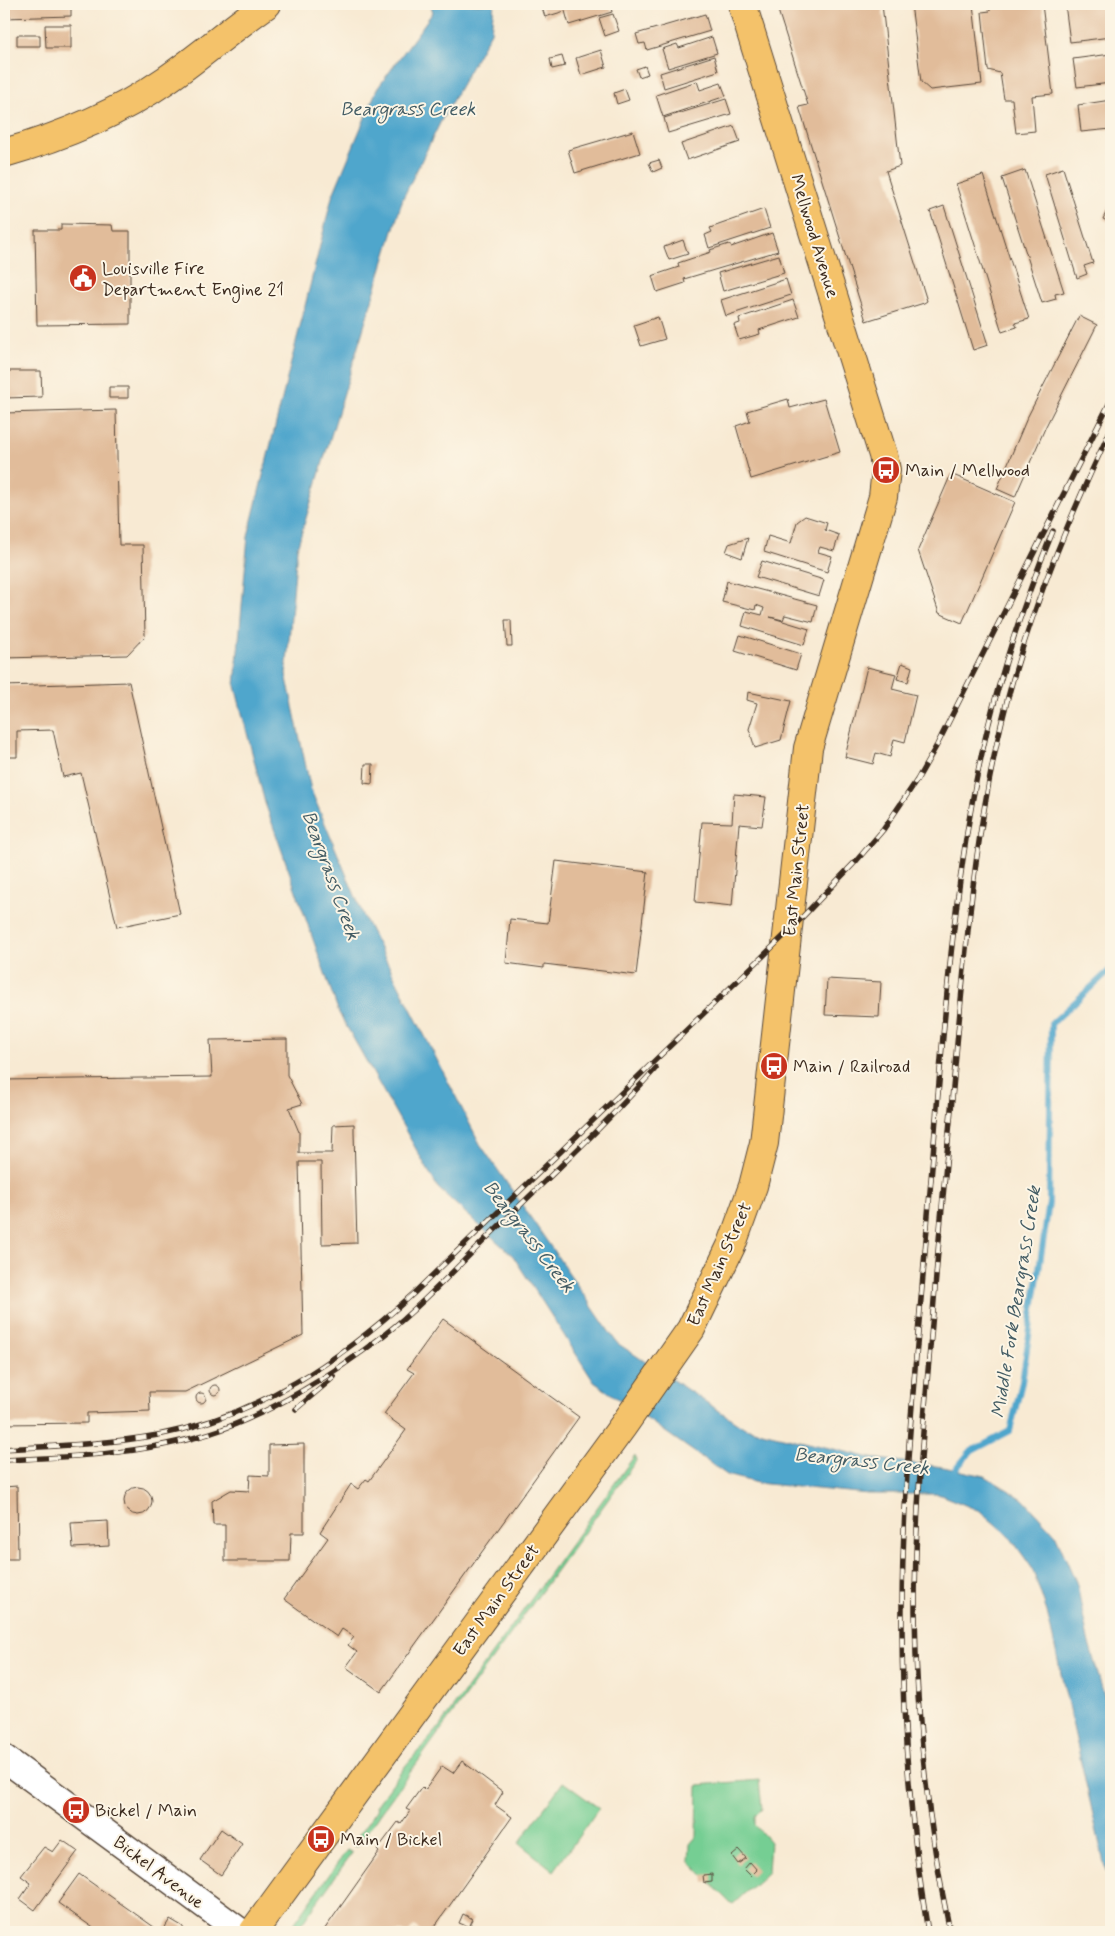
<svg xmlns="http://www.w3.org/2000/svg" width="1115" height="1936" font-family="Mynerve,sans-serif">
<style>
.green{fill:#75ce93;stroke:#587c58}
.water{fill:#4fa6cc;stroke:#456875}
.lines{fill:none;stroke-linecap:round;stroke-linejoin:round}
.stream{stroke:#4fa6cc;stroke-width:6}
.building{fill:#e1bc9a}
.minor-casing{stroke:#574739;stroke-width:29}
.major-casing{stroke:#574739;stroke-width:30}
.minor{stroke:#fff;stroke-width:26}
.major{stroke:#f4c26a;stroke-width:28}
.rail-casing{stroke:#3b2a1e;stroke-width:5.5}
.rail{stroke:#fcf5e5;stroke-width:4;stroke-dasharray:11;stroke-linecap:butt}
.labels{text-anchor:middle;stroke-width:4;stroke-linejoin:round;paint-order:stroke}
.street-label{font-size:18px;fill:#3b2a1e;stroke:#fcf5e5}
.poi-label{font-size:18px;fill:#3b2a1e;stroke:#fcf5e5;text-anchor:start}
.water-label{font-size:19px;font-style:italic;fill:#435c64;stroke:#fcf5e5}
</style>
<rect width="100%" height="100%" fill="#fcf5e5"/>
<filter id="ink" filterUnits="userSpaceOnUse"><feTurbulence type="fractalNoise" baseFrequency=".02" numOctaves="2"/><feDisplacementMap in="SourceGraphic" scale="10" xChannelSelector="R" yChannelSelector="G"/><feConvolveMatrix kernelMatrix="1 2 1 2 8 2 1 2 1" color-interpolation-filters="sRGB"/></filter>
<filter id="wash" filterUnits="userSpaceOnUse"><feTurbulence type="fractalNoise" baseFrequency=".0096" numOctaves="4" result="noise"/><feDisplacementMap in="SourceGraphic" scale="20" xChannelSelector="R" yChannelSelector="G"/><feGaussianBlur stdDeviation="1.12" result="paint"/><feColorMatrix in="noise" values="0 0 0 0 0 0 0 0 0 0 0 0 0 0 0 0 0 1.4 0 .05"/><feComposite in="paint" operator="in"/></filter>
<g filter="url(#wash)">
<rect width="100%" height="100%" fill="#f8ead3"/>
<path class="green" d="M 635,1455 L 636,1461 L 356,1847 L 352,1844 L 377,1810 L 376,1806 L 406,1765 L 437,1730 Z
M 759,1780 L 762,1809 L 755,1816 L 755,1825 L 770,1842 L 768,1872 L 732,1905 L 689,1861 L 690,1844 L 697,1836 L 698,1785 Z
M 563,1782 L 599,1808 L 554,1871 L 519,1843 Z
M 347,1850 L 352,1853 L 296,1932 L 288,1932 Z"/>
<path class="water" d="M 430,4 L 494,4 L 491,32 L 442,119 L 403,198 L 297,548 L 286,674 L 311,790 L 364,917 L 480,1144 L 617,1343 L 745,1428 L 871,1458 L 943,1467 L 985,1476 L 1023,1499 L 1055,1534 L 1077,1584 L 1088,1640 L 1111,1719 L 1111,1894 L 1047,1612 L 1032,1568 L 1010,1537 L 980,1511 L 938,1494 L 868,1494 L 757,1483 L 727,1475 L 594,1382 L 513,1256 L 438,1188 L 339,1013 L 265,803 L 235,686 L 248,536 L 332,197 L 377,89 L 433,12 Z"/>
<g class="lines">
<path class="stream" d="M 950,1476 L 970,1452 L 1010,1431 L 1022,1382 L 1049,1203 L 1051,1024 L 1111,969"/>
</g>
<g id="blocks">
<path class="building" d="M 4,4 L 71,4 L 71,16 L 4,18 Z
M 541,4 L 610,4 L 612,12 L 569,25 L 565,11 L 545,17 Z
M 776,4 L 882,4 L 900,166 L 886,171 L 927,301 L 924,303 L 866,321 L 799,107 L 808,105 Z
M 911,4 L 973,4 L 982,84 L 930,90 L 921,82 Z
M 990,4 L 1042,4 L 1053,94 L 1032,96 L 1035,131 L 1016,133 L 1012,99 L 1004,99 L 1000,73 L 988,70 L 982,12 L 990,11 Z
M 1065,4 L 1111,4 L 1111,37 L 1070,42 Z
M 613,14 L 619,31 L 605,36 L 599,18 Z
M 705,14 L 710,31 L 647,50 L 645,43 L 639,44 L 636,34 Z
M 45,25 L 71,25 L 71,48 L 46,48 Z
M 17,35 L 40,35 L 40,46 L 17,46 Z
M 712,37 L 717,53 L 668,68 L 662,49 L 677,44 L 679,48 Z
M 601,50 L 606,67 L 581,75 L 576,58 Z
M 1111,54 L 1111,83 L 1077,87 L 1073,59 Z
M 562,56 L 565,66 L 552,69 L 550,59 Z
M 714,56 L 718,71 L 664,88 L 660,73 Z
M 645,66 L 648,74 L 639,77 L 636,69 Z
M 697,81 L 700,90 L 721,83 L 726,96 L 663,117 L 656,95 Z
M 625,89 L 629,100 L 617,104 L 614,93 Z
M 726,99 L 731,114 L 668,133 L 664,118 Z
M 1111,100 L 1111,129 L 1081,132 L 1078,105 Z
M 734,126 L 740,142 L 687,160 L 681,144 Z
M 633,131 L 640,153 L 575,173 L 568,150 Z
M 659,160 L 662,168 L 653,172 L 649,163 Z
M 1063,168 L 1093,263 L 1084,266 L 1087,274 L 1077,278 L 1045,174 Z
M 1025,170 L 1064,292 L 1055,294 L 1056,299 L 1042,303 L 1002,178 Z
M 983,175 L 1029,319 L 1015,323 L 1017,327 L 1002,332 L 956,184 Z
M 1111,202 L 1111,223 L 1103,219 Z
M 944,206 L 988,345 L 973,350 L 930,211 Z
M 764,209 L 770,228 L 709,248 L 705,235 L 712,232 L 710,228 Z
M 61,224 L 112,225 L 113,231 L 130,231 L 130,324 L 37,325 L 35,230 L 61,230 Z
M 772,233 L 778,251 L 684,279 L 685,283 L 657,292 L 652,276 L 679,267 L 678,263 L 711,252 L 710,250 L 729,244 L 731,247 Z
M 683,240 L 688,254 L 669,260 L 664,247 Z
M 779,255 L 784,273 L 723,291 L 718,273 Z
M 786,279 L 791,295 L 726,316 L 721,300 Z
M 793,300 L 799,317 L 759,330 L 760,334 L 739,340 L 734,325 L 740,323 L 739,318 Z
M 1079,316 L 1097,325 L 1046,426 L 1015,497 L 997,489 L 1027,418 Z
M 658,317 L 665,339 L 641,346 L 634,325 Z
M 4,371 L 41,371 L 42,397 L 4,398 Z
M 109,387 L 128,387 L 128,398 L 109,398 Z
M 788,399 L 790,408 L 824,399 L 840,452 L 751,479 L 736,426 L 750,421 L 747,411 Z
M 116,410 L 119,545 L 143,545 L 145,636 L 127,655 L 4,658 L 4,413 Z
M 951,474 L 1015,502 L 962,623 L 939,613 L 918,550 Z
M 805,516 L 827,523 L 825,530 L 839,535 L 834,551 L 820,547 L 818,552 L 832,556 L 827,572 L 764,552 L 768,536 L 791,543 L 797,522 Z
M 748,538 L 742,558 L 726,552 L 729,544 Z
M 762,561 L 824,580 L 819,596 L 756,577 Z
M 727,581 L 817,605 L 813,622 L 785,615 L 783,620 L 770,617 L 809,629 L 804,645 L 742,626 L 746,611 L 762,615 L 764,608 L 756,605 L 755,610 L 722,602 Z
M 505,620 L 511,620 L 512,646 L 507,646 Z
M 740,635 L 801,654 L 796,670 L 735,651 Z
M 902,663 L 912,667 L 908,682 L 897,679 Z
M 867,667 L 896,674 L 892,689 L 916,695 L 905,742 L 894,739 L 890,757 L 876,753 L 873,764 L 845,757 Z
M 129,682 L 180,914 L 117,927 L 81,773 L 63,777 L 53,730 L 17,731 L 17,757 L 4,757 L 4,686 Z
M 748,692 L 791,701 L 781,740 L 755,748 L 749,729 L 757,703 L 747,700 Z
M 365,764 L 373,764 L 372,784 L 364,783 Z
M 734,794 L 766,797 L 762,826 L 739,824 L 732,906 L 695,902 L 702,822 L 732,823 Z
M 556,861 L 648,872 L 636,975 L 544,964 L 544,968 L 506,963 L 510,919 L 548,923 Z
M 827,979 L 881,982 L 879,1017 L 825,1015 Z
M 287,1039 L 287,1075 L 302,1104 L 289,1108 L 299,1132 L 299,1153 L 332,1153 L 333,1125 L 354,1124 L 354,1132 L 357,1243 L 322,1244 L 321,1162 L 299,1162 L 303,1335 L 185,1392 L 149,1392 L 150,1411 L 87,1413 L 87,1423 L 4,1424 L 4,1080 L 212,1077 L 210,1040 Z
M 443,1319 L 579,1417 L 381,1692 L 346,1667 L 357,1652 L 348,1645 L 354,1637 L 342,1629 L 337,1637 L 284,1599 L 328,1538 L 320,1532 L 351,1484 L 358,1489 L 366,1479 L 369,1481 L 406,1430 L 384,1414 L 414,1373 L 407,1369 Z
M210 1390a5 5 0 1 1 10 0a5 5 0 1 1-10 0Z
M196 1398a5 5 0 1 1 10 0a5 5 0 1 1-10 0Z
M 304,1444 L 304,1533 L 291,1533 L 290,1561 L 225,1561 L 225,1525 L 213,1525 L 212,1501 L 231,1490 L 249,1491 L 250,1475 L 269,1476 L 269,1445 Z
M 17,1486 L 18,1559 L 4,1559 L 4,1487 Z
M124 1501a14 14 0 1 1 28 0a14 14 0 1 1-28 0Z
M 108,1521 L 109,1546 L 73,1548 L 71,1523 Z
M 462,1761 L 503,1792 L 495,1805 L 512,1817 L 431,1932 L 423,1932 L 414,1926 L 409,1932 L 327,1932 L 324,1930 L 379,1852 L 377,1850 L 398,1822 L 401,1824 L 410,1811 L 406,1809 L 422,1787 L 425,1790 L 442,1766 L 453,1773 Z
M 221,1829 L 242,1844 L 221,1875 L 200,1860 Z
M 62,1840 L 78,1851 L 35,1910 L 20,1899 L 31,1883 L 21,1876 L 44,1847 L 53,1852 Z
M 739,1850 L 746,1858 L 738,1864 L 732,1856 Z
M 750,1862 L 757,1870 L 751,1876 L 744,1869 Z
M 79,1874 L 161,1932 L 99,1932 L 58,1903 Z
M 712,1874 L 712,1882 L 704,1883 L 703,1875 Z
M 463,1914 L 473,1919 L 469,1927 L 459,1923 Z
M 170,1919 L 182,1926 L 186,1932 L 162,1932 Z"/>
</g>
</g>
<g filter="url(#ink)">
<use href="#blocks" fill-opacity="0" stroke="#574739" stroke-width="1"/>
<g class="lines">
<defs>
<path id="minor" d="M 4,1758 L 241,1932"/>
<path id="major" d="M 4,153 C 61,137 117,114 166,80 C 201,56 232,28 267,4
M 253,1932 L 623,1426 L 691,1329 L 732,1244 L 753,1186 L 764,1143 L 808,748 L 883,497 L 886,470 L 883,455 L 742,4"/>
</defs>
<use href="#minor" class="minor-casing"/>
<use href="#major" class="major-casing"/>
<use href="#minor" class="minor"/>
<use href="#major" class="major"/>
<defs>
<path id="rail" d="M 296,1409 L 334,1377
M 4,1449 C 56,1446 107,1444 158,1435 C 260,1415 338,1362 413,1294 L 789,931 L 857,860 L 883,830 L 917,780 L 937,745 L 1111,400
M 4,1460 C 73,1457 141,1454 208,1434 C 269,1415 334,1374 384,1335 C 426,1302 463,1260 502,1223 C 554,1172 607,1123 656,1068
M 928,1932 C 910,1824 901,1715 902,1606 C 903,1475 918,1344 928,1215 C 940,1077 948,939 972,803 C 988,710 1017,618 1053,531
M 950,1932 C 928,1826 916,1720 915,1611 C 915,1491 929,1370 938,1251 C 944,1181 951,1113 957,1044 C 968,921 979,798 1013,679 C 1038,592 1073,510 1111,429"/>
</defs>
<use href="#rail" class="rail-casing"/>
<use href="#rail" class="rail"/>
</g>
</g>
<defs>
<symbol id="civic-disc" viewBox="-11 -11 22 22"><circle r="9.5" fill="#c8321e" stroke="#fcf5e5"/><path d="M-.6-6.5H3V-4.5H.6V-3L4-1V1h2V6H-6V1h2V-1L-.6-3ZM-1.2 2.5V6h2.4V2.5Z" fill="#fff"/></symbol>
<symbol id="bus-disc" viewBox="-11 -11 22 22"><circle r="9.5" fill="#c8321e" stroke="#fcf5e5"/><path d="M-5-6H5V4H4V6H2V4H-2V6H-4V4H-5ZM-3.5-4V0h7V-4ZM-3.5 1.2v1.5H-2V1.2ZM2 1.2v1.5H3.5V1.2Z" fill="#fff"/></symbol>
</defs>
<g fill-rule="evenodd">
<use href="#civic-disc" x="67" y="262" width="32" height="32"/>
<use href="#bus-disc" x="870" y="454" width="32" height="32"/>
<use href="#bus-disc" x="758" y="1050" width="32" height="32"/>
<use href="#bus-disc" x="60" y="1794" width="32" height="32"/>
<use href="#bus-disc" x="305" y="1823" width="32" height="32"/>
</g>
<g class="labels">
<g class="street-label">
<text transform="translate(815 236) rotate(73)" y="6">Mellwood Avenue</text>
<text transform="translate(796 870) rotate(-84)" y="6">East Main Street</text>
<text transform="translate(719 1264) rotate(-66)" y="6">East Main Street</text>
<text transform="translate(496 1600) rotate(-54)" y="6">East Main Street</text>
<text transform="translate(159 1872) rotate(37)" y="6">Bickel Avenue</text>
</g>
<g class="poi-label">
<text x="102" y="274">Louisville Fire<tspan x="102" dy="21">Department Engine 21</tspan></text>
<text x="905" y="476">Main / Mellwood</text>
<text x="793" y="1072">Main / Railroad</text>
<text x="95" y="1816">Bickel / Main</text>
<text x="340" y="1845">Main / Bickel</text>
</g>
<g class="water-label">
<text x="408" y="115">Beargrass Creek</text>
<text transform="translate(332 875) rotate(70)" y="7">Beargrass Creek</text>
<text transform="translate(530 1236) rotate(52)" y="7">Beargrass Creek</text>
<text transform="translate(1015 1302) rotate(-81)" y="7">Middle Fork Beargrass Creek</text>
<text transform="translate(862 1460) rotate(6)" y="7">Beargrass Creek</text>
</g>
</g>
<rect width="1115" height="1936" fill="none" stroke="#fcf5e5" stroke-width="20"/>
</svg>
